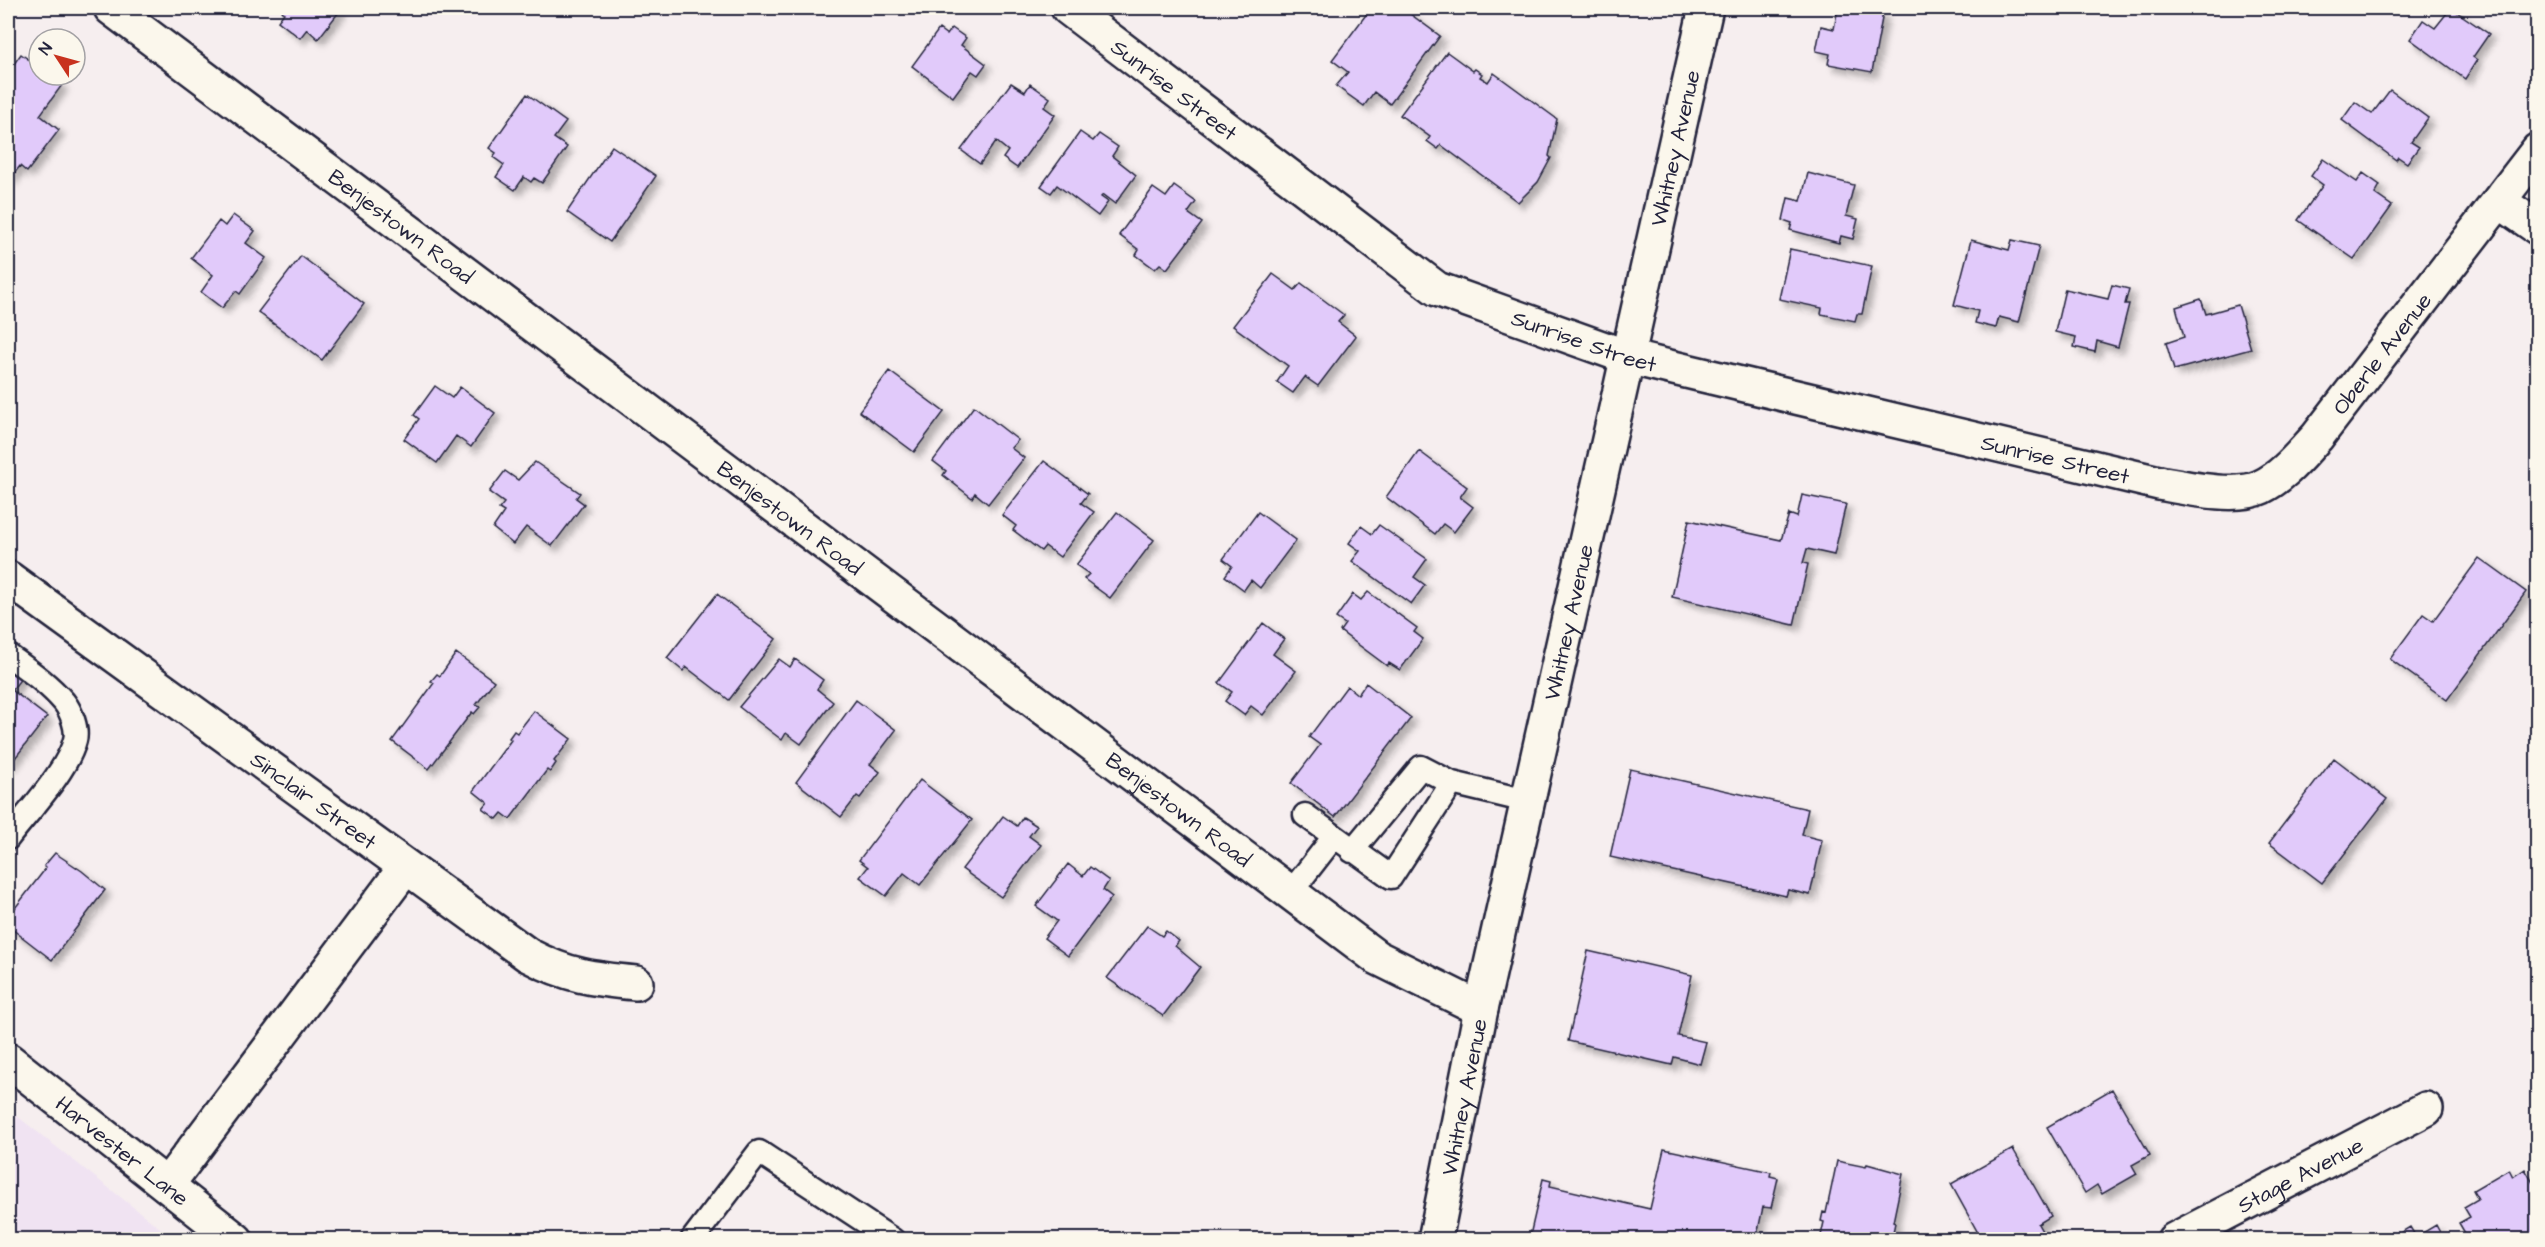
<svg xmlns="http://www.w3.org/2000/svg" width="2545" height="1247" font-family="'Architects Daughter',sans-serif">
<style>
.built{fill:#f0e3f2}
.building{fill:#e1cafa;stroke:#22223b;stroke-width:1.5;filter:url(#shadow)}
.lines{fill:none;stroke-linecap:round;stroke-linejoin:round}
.service-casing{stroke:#22223b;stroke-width:27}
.minor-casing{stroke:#22223b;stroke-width:38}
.secondary-casing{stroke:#22223b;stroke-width:38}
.service{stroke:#fbf7ec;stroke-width:22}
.minor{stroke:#fbf7ec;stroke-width:33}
.secondary{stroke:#fbf7ec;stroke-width:33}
.rail-casing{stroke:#22223b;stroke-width:7}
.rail{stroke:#fbf7ec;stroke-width:4.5;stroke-dasharray:14;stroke-linecap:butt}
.labels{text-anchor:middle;stroke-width:6;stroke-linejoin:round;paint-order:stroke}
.street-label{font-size:22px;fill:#22223b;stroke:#fbf7ec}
</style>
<defs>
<filter id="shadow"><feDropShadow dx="5.5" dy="5.5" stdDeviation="3" flood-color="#0004"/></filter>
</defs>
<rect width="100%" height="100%" fill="#f6eeef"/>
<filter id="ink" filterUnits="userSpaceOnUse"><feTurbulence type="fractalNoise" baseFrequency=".0167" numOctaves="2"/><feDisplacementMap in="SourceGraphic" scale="12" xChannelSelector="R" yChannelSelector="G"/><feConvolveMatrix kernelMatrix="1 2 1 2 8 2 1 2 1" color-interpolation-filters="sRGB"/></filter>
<g filter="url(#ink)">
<path class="built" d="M 8,1109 L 174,1239 L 8,1239 Z"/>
<path class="building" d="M 285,8 L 342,8 L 318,39 L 307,29 L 300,38 L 278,21 L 284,13 L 282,12 Z
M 1371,8 L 1402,8 L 1440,36 L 1390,104 L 1374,92 L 1364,106 L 1336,86 L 1348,72 L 1332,60 Z
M 1838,8 L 1861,8 L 1883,13 L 1872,72 L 1828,64 L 1830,54 L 1816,51 L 1821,26 L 1834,29 Z
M 2451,8 L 2489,34 L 2473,57 L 2477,60 L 2465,79 L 2410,39 L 2423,20 L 2435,28 Z
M 952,28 L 966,38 L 961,45 L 986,64 L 978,75 L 972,71 L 953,97 L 912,66 L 939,29 L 947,35 Z
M 1447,52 L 1473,71 L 1475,69 L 1482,74 L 1480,77 L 1488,82 L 1494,73 L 1557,119 L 1549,156 L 1551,158 L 1538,182 L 1518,202 L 1441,145 L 1438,149 L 1427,141 L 1430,137 L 1400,115 Z
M 21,54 L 39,67 L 39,75 L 49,75 L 62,85 L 40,115 L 59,130 L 27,172 L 20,166 L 9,180 L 8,72 Z
M 1011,83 L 1025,92 L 1030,84 L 1050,98 L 1044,107 L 1055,115 L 1017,168 L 1003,158 L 1008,151 L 996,141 L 980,164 L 961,150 Z
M 2390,90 L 2428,118 L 2411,142 L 2419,147 L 2407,163 L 2398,157 L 2396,160 L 2342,120 L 2355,102 L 2372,114 Z
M 527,94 L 566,122 L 554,138 L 567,147 L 542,183 L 534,178 L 531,182 L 524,177 L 515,190 L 496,177 L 504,165 L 493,157 L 496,153 L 489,148 Z
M 1080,132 L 1093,141 L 1099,134 L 1118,147 L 1112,156 L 1136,175 L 1115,204 L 1103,195 L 1101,197 L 1108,202 L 1098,216 L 1057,185 L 1051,193 L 1041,186 Z
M 612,146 L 656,176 L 610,242 L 567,212 Z
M 2323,159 L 2357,182 L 2363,173 L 2380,185 L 2375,194 L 2392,206 L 2354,259 L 2298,220 L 2323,185 L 2311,176 Z
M 1808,173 L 1854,185 L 1846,216 L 1858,219 L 1853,239 L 1841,236 L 1839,243 L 1790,230 L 1792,223 L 1783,220 L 1788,198 L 1801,201 Z
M 1174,186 L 1196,202 L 1188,213 L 1202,223 L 1167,269 L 1160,264 L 1155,269 L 1136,255 L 1139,250 L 1119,235 L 1153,188 L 1166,197 Z
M 233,215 L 255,231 L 246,243 L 266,258 L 240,294 L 236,291 L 222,308 L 201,292 L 213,275 L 191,258 L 219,221 L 225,226 Z
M 1971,240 L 2009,250 L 2012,240 L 2039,246 L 2019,322 L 1999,317 L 1996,328 L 1975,323 L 1978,311 L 1954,305 Z
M 1790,249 L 1872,266 L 1862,314 L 1857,314 L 1855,321 L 1821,314 L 1822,308 L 1779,299 Z
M 301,256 L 364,304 L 322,360 L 258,312 Z
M 1273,274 L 1295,290 L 1301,283 L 1344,315 L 1338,322 L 1356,336 L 1318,386 L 1305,377 L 1293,393 L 1277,382 L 1288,366 L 1233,326 Z
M 2112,285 L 2129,289 L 2125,304 L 2129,304 L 2118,347 L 2097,341 L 2095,352 L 2074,347 L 2076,337 L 2055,332 L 2065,289 L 2108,299 Z
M 2201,299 L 2206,314 L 2238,305 L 2251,349 L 2174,370 L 2166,343 L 2184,337 L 2176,307 Z
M 889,371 L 944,412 L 914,452 L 859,411 Z
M 435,386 L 452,398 L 460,387 L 495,413 L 471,447 L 456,436 L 437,463 L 404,439 L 419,419 L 414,415 Z
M 974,406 L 1018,440 L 1011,448 L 1024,458 L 988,504 L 975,493 L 972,498 L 943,475 L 946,471 L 933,461 Z
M 1419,451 L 1467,487 L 1460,497 L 1473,507 L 1454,532 L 1443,524 L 1435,534 L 1386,497 Z
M 1044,461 L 1088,494 L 1081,503 L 1094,512 L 1060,557 L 1045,546 L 1041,551 L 1013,530 L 1016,526 L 1002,515 Z
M 535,462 L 580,493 L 576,498 L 584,504 L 552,546 L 526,527 L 513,544 L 493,528 L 504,512 L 499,509 L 504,503 L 489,492 L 505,471 L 518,480 Z
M 1802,495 L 1846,504 L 1834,555 L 1807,549 L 1803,563 L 1808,564 L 1794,625 L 1672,597 L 1689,520 L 1781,540 L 1789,514 L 1797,517 Z
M 1117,512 L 1154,540 L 1110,598 L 1084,579 L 1089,574 L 1076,565 Z
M 1258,512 L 1296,540 L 1260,588 L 1251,580 L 1244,590 L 1225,576 L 1232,566 L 1223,559 Z
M 1379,525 L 1427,559 L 1414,577 L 1425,585 L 1411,604 L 1352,561 L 1360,551 L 1349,543 L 1361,526 L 1372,534 Z
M 2479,558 L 2526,592 L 2447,700 L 2390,659 L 2423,614 L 2433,621 Z
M 1368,592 L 1417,628 L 1414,632 L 1423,639 L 1400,670 L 1389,663 L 1387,666 L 1340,631 L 1345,624 L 1336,618 L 1353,594 L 1361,600 Z
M 717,594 L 776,639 L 729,700 L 686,667 L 683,671 L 667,658 Z
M 1263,623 L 1284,639 L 1273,654 L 1296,671 L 1263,715 L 1251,706 L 1244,715 L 1225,701 L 1232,692 L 1219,683 Z
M 456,653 L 494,681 L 476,705 L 480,707 L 474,714 L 472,712 L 429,769 L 392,741 L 434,683 L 431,681 L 437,674 L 440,676 Z
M 8,659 L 25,673 L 12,690 L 47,717 L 8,767 Z
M 779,659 L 790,667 L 795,659 L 823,680 L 817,689 L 833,702 L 801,744 L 786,733 L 782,740 L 739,707 Z
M 1366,683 L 1411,718 L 1335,817 L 1291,783 L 1320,745 L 1309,737 L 1347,686 L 1358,695 Z
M 856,700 L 896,730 L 870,764 L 880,772 L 860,798 L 857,796 L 841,817 L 796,782 Z
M 534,711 L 571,739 L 554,761 L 556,763 L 550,772 L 547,770 L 510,819 L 502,813 L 497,819 L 483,809 L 488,803 L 473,791 L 511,740 L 509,738 L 514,731 L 517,733 Z
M 2334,758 L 2387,799 L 2322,883 L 2269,843 Z
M 1630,769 L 1808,809 L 1802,835 L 1822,840 L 1810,895 L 1788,890 L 1786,896 L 1610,857 Z
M 920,780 L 972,820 L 920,885 L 904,873 L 886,896 L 860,877 L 868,867 L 859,860 Z
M 1003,816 L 1017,826 L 1023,817 L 1037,826 L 1029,836 L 1041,845 L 1001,897 L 962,869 Z
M 55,853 L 82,871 L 105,890 L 52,960 L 8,926 L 8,917 L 46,868 L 44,866 Z
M 1068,864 L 1083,876 L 1090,867 L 1109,881 L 1103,890 L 1112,897 L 1068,956 L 1044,938 L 1057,921 L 1036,906 Z
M 1147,926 L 1162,936 L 1166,931 L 1179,941 L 1175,946 L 1200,967 L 1163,1016 L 1107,978 Z
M 1588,951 L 1692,975 L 1678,1036 L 1706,1042 L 1700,1064 L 1674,1057 L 1672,1065 L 1568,1041 Z
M 2112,1089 L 2150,1155 L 2132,1165 L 2137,1174 L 2102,1194 L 2097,1185 L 2085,1193 L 2047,1127 Z
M 1664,1149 L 1771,1172 L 1770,1176 L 1778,1178 L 1771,1208 L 1763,1207 L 1756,1240 L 1529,1240 L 1543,1179 L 1551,1181 L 1550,1186 L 1650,1209 Z
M 2013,1149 L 2051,1216 L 2038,1224 L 2043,1233 L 2031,1240 L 1982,1240 L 1951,1184 Z
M 1837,1161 L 1866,1167 L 1867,1164 L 1903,1174 L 1893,1222 L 1895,1223 L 1892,1237 L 1889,1240 L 1820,1240 L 1824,1222 L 1821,1221 L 1823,1212 L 1826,1213 Z
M 2509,1169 L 2513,1177 L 2525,1169 L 2535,1186 L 2538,1184 L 2538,1240 L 2483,1240 L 2481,1236 L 2469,1240 L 2459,1223 L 2470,1217 L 2464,1207 L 2478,1199 L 2473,1190 Z
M 2436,1225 L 2444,1240 L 2388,1240 L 2410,1227 L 2416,1237 Z"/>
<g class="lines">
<defs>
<path id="service" d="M 8,655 C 27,669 48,683 64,702 C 71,711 78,729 75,740 C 68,770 27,813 8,838
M 1305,815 L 1391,877 L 1452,783
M 1352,851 L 1421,767 L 1452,783 L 1527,801
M 1291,892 L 1333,838
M 692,1240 L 759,1152 L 893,1240"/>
<g id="minor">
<path id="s1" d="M 111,8 L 1376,957 L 1481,1009"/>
<path id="s2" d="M 1068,8 L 1437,289 L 1627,357 L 2159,483 C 2187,488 2236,499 2261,487 C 2284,476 2300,455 2317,437 L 2538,150"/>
<path d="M 2499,201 L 2538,228"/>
<path id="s3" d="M 8,578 L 528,955 C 568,976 593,979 636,983"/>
<path id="s4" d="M 8,1060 L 236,1240"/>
<path d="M 167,1185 L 405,868"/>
<path id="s5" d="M 2174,1240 L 2426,1109"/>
</g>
<g id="secondary">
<path id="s6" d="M 1435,1240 L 1481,1009 L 1706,8"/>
</g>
</defs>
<use href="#service" class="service-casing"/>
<use href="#minor" class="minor-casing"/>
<use href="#secondary" class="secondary-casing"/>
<use href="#service" class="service"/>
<use href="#minor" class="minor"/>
<use href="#secondary" class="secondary"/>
<defs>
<path id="rail" d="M 8,1237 L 22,1240"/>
</defs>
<use href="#rail" class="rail-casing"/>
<use href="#rail" class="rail"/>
</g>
</g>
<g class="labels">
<g class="street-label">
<text dy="8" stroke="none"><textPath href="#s2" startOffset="134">Sunrise Street</textPath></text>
<text dy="8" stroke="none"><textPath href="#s6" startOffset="1118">Whitney Avenue</textPath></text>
<text dy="8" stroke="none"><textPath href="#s1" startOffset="363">Benjestown Road</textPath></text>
<text dy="8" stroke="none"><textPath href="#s2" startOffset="620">Sunrise Street</textPath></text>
<text dy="8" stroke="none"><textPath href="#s2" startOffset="1497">Oberle Avenue</textPath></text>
<text dy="8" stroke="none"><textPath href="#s2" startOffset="1106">Sunrise Street</textPath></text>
<text dy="8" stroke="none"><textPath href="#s1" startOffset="849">Benjestown Road</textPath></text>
<text dy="8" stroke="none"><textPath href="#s6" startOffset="632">Whitney Avenue</textPath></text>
<text dy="8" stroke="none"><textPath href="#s3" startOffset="378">Sinclair Street</textPath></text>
<text dy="8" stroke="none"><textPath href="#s1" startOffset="1335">Benjestown Road</textPath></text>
<text dy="8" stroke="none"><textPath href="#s6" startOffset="146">Whitney Avenue</textPath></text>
<text dy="8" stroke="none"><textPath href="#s4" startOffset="146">Harvester Lane</textPath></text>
<text dy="8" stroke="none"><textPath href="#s5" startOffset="142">Stage Avenue</textPath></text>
</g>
</g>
<rect width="2545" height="1247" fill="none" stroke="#fbf7ec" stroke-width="30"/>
<rect x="15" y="15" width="2515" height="1217" fill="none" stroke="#22223b" stroke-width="2" filter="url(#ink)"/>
<g transform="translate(57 57) rotate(306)"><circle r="28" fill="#fbf7ec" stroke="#a4a2a5" stroke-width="1.5"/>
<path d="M0-4.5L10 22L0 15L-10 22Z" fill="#c8321e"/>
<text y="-9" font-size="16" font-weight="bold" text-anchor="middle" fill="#22223b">N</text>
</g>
</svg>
